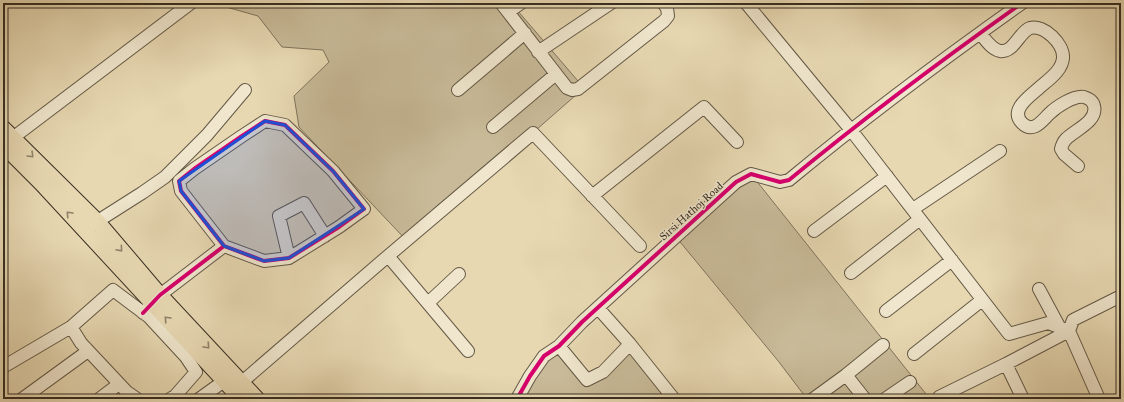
<svg xmlns="http://www.w3.org/2000/svg" width="1124" height="402" font-family="'IM FELL Great Primer',serif">
<style>
.green{fill:#c9bb99;stroke:#80745d}
.lines{fill:none;stroke-linecap:round;stroke-linejoin:round}
.minor-casing{stroke:#635845;stroke-width:14}
.major-casing{stroke:#372e21;stroke-width:17}
.minor{stroke:#efe6cd;stroke-width:12}
.major{stroke:#e7d8b2;stroke-width:15}
.cycleway-casing{stroke:#efe6cd;stroke-width:6}
.cycleway{stroke:#d6006c;stroke-width:4}
.oneway{stroke:#8f836a}
.marked{fill:#1d4ed8;fill-opacity:0.2;stroke:#1d4ed8;stroke-width:3;stroke-linejoin:round}
.labels{text-anchor:middle;stroke-width:3;stroke-linejoin:round;paint-order:stroke}
.street-label{font-size:11px;fill:#372e21;stroke:#efe6cd}
</style>
<rect width="100%" height="100%" fill="#e7d8b2"/>
<filter id="stains"><feTurbulence type="fractalNoise" baseFrequency=".005" numOctaves="4"/><feColorMatrix values="0 0 0 0 .2 0 0 0 0 .09 0 0 0 0 .02 0 0 0 .5 -.17"/></filter>
<radialGradient id="worn" r=".72"><stop offset=".6" stop-color="#630" stop-opacity="0"/><stop offset="1" stop-color="#630" stop-opacity=".3"/></radialGradient>
<path class="green" d="M 212,3 L 511,3 L 584,88 L 408,242 L 299,127 L 294,96 L 329,62 L 323,50 L 282,47 L 258,16 Z
M 751,174 L 930,399 L 807,399 L 779,362 L 676,237 Z
M 630,344 L 674,399 L 518,399 L 559,346 L 587,380 Z"/>
<g class="lines">
<defs>
<path id="minor" d="M 501,3 L 567,88 L 572,90 L 578,89 L 664,21 L 668,16 L 667,8 L 663,3
M 746,3 L 851,130 L 1009,334 L 1048,323 L 1069,331
M 508,12 L 521,3
M 980,33 C 985,39 991,49 1000,51 C 1014,53 1019,32 1030,28 C 1044,24 1064,44 1063,58 C 1062,71 1048,80 1039,88 C 1030,96 1009,110 1022,123 C 1033,134 1042,121 1049,114 C 1056,107 1074,95 1084,97 C 1088,98 1093,101 1094,106 C 1098,121 1075,130 1066,139 C 1063,142 1062,145 1061,149 L 1064,154 L 1078,166
M 538,52 L 611,3
M 458,90 L 525,33
M 493,127 L 556,74
M 6,143 L 191,3
M 592,196 L 704,107 L 737,142
M 913,209 L 1000,151
M 90,226 L 142,193 L 165,177 L 207,135 L 245,90
M 814,231 L 887,176
M 388,256 L 533,133 L 640,246
M 289,258 L 279,216 L 304,203 L 325,236
M 851,273 L 920,219
M 1039,289 L 1061,330
M 428,303 L 459,274
M 598,308 L 630,344 L 674,399
M 886,311 L 952,260
M 143,313 L 160,295 L 224,246 L 181,191 L 179,181 L 194,169 L 242,136 L 265,121 L 285,125 L 333,171 L 364,209 L 339,227 L 289,258 L 264,261 L 224,246
M 559,346 L 587,380 L 603,372 L 630,344
M 914,354 L 982,300
M 1006,364 L 1023,399
M 3,367 L 71,327
M 846,375 L 883,345
M 235,388 L 388,256 L 468,351
M 939,397 L 1006,364 L 1069,331
M 22,399 L 88,351
M 99,399 L 119,384
M 137,399 L 127,392 L 81,343 L 71,327 L 113,290 L 149,317 L 186,357 L 196,372 L 175,396 L 170,399
M 199,399 L 224,381
M 517,399 L 530,376 L 544,356 L 559,346 L 582,322 L 736,182 L 751,174 L 780,182 L 789,180 C 864,118 943,59 1022,3
M 813,399 L 846,375 L 865,399
M 885,399 L 910,382
M 1099,399 L 1069,331 L 1073,320 L 1121,296"/>
<path id="major" d="M 3,128 L 97,221 L 160,295 L 257,399
M 3,145 L 41,183 L 241,399"/>
</defs>
<use href="#minor" class="minor-casing"/>
<use href="#major" class="major-casing"/>
<use href="#minor" class="minor"/>
<use href="#major" class="major"/>
<defs>
<path id="cycleway" d="M 143,313 L 160,295 L 224,246 L 181,191 L 179,181 L 194,169 L 242,136 L 265,121 L 285,125 L 333,171 L 364,209 L 339,227 L 289,258 L 264,261 L 224,246
M 517,399 L 530,376 L 544,356 L 559,346 L 582,322 L 736,182 L 751,174 L 780,182 L 789,180 C 864,118 943,59 1022,3"/>
</defs>
<use href="#cycleway" class="cycleway-casing"/>
<use href="#cycleway" class="cycleway"/>
</g>
<defs><path id="oneway-chevron" d="M-2-3.5L2.5 0L-2 3.5" fill="none" stroke-width="1.6" stroke-linecap="round" stroke-linejoin="round"/></defs>
<g class="oneway">
<use href="#oneway-chevron" transform="translate(31 155) rotate(45)"/>
<use href="#oneway-chevron" transform="translate(69 214) rotate(-133)"/>
<use href="#oneway-chevron" transform="translate(120 249) rotate(49)"/>
<use href="#oneway-chevron" transform="translate(167 319) rotate(-133)"/>
<use href="#oneway-chevron" transform="translate(207 346) rotate(47)"/>
</g>
<path class="marked" d="M 265,121 L 285,125 L 333,171 L 364,209 L 289,258 L 264,261 L 224,246 L 181,191 L 179,181 Z"/>
<g class="labels">
<g class="street-label">
<text transform="translate(691 211) rotate(-42)" y="4">Sirsi Hathoj Road</text>
</g>
</g>
<rect width="1124" height="402" fill="none" stroke="#e7d8b2" stroke-width="16"/>
<rect x="4" y="4" width="1116" height="394" fill="none" stroke="#372e21" stroke-width="2"/>
<rect x="8" y="8" width="1108" height="386" fill="none" stroke="#372e21"/>
<rect width="100%" height="100%" filter="url(#stains)"/>
<rect width="100%" height="100%" fill="url(#worn)"/>
</svg>
